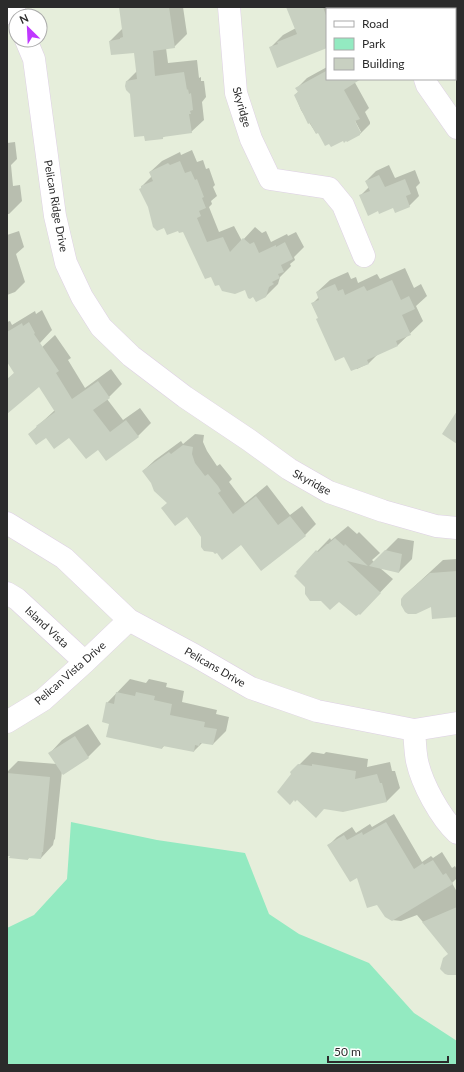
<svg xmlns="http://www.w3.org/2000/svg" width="464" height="1072" font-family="Lato,sans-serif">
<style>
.green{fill:#93eac1}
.shadow{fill:#0003;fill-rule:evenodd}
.building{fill:#c8d0c1}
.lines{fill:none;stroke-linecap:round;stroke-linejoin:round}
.minor-casing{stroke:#ded0e5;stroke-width:23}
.minor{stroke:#fff;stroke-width:22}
.labels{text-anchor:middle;stroke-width:3.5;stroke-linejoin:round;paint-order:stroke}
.street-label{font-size:11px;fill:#2b2b2b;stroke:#fff}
</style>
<rect width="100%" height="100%" fill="#e6eedb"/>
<path class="green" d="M 71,822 L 157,840 L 245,853 L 269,914 L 299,934 L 369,963 L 414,1013 L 457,1041 L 457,1065 L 7,1065 L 7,928 L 34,915 L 67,879 Z"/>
<path class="shadow" d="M 117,7 L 183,7 L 187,34 L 174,47 L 166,48 L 168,63 L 197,60 L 199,78 L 201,77 L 201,81 L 204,81 L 206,97 L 202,102 L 204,120 L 191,132 L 165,136 L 162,138 L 131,94 L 127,81 L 137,71 L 135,52 L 110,41 L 123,28 L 120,8 L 118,8 Z
M 287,7 L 340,7 L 341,9 L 327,9 L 327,47 L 270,48 L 283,35 L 296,28 Z
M 440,7 L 457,7 L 457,44 L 455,37 L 455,9 L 440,9 Z
M 327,67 L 327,79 L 353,79 L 369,108 L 365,112 L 370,122 L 370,124 L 360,134 L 316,133 L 301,110 L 295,95 L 299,91 L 297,88 L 307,78 ZM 353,117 L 361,132 L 359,132 Z
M 7,140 L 7,143 L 15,142 L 17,159 L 11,165 L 13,186 L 20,185 L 22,201 L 9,214 L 7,214 Z
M 192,150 L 197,162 L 203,160 L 206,169 L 209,168 L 215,185 L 213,187 L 217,196 L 211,201 L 212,204 L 209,207 L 219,232 L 234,226 L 242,241 L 255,227 L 262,233 L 266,231 L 271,242 L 287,234 L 288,236 L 296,232 L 304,247 L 294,257 L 295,260 L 290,264 L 291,266 L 280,277 L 278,284 L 266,296 L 254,296 L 245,288 L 219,283 L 183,231 L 165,227 L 149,207 L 142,186 L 152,176 L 150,172 L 162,161 L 180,152 L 181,155 Z
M 389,165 L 395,178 L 415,170 L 420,183 L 416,187 L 419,196 L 409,206 L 393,206 L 360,196 L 369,187 L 366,181 L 376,171 Z
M 19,231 L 24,247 L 16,254 L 25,282 L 15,292 L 7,295 L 7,235 Z
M 405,268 L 414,288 L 421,284 L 427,296 L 416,306 L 423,321 L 398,345 L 378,354 L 369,363 L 357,369 L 345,355 L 319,318 L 312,304 L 319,297 L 317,292 L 330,280 L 348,272 L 351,279 L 356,277 L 358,283 L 377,274 L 380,279 Z
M 42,310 L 52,330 L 40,343 L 7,356 L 7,322 L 10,321 L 12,325 L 35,311 L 36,314 Z
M 55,335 L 71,358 L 68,360 L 85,388 L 111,369 L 122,384 L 107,399 L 123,420 L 140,408 L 151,423 L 138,436 L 106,459 L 98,449 L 69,437 L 46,437 L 29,434 L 55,410 L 40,385 L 7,412 L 7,380 Z
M 195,434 L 204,435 L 203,442 L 207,451 L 217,466 L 220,464 L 229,475 L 232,479 L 229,482 L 245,503 L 267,485 L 290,515 L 302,506 L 316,524 L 305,535 L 241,543 L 202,537 L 187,516 L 168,503 L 143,471 L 155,460 L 181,441 L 183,444 Z
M 348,526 L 357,534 L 359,532 L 380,553 L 372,560 L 374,562 L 398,538 L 414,541 L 412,559 L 399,572 L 380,568 L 393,579 L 372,601 L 339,601 L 306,587 L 297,572 L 330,538 L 331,540 Z
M 457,559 L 457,616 L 405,595 L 443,560 Z
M 130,679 L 146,683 L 149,679 L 167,683 L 166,687 L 184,691 L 182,702 L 217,710 L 216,714 L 229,717 L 226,731 L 213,744 L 203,742 L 194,751 L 165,745 L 162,748 L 110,723 L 107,703 Z
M 88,724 L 101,744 L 88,757 L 63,774 L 62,771 L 55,839 L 54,840 L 53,845 L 41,858 L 30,857 L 28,859 L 7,855 L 7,772 L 18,761 L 57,764 L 50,753 L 62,740 Z
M 312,752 L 324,754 L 326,752 L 368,759 L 367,767 L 390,762 L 392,771 L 395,771 L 400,788 L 387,801 L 343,811 L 299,765 Z
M 394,814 L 422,862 L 431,856 L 433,858 L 442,852 L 452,868 L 455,866 L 457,870 L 457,878 L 452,883 L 457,892 L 457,971 L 449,953 L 417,915 L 401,921 L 392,920 L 358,876 L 329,845 L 337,837 L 352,827 L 356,833 L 370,824 L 372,827 Z"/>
<path class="building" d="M 119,7 L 169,7 L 175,48 L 153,51 L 155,76 L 184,72 L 187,90 L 188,89 L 189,94 L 191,93 L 192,101 L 193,110 L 190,111 L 191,114 L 189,114 L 192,133 L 163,137 L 163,139 L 145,141 L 144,136 L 134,137 L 130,94 L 126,90 L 125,86 L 126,81 L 137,79 L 134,53 L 111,55 L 109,41 L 120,39 L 120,38 L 123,37 Z
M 286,7 L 323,7 L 327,18 L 327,48 L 277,68 L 269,47 L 278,44 L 277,42 L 297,34 Z
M 326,71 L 327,74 L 327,79 L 361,79 L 344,90 L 360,119 L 355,121 L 361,133 L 360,133 L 360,135 L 347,142 L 346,141 L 344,143 L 343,141 L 331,147 L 329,144 L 325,146 L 318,133 L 316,134 L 310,123 L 308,124 L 294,95 L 298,92 L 295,88 Z
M 180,161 L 185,173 L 191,171 L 195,180 L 197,179 L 204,197 L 202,198 L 206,208 L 199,211 L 201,216 L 197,218 L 207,242 L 223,237 L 230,252 L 243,238 L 250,244 L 254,242 L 259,253 L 276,245 L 276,247 L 285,242 L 293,259 L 281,265 L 284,272 L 278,274 L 280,278 L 272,282 L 274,284 L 269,287 L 266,297 L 256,302 L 253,297 L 250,299 L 248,298 L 245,290 L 235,294 L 222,291 L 219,285 L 215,286 L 211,277 L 205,279 L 183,232 L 179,233 L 178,231 L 167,235 L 164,228 L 157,231 L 153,227 L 148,207 L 139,189 L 141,188 L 141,186 L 153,181 L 149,172 L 168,163 L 170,165 Z
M 379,175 L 385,187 L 405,179 L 411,194 L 406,196 L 410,207 L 395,213 L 393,208 L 379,214 L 378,211 L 368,216 L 359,195 L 370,191 L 365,181 Z
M 392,280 L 401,300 L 409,296 L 415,309 L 402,315 L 411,335 L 396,341 L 398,346 L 367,360 L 369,364 L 351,371 L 344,357 L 335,361 L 316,319 L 318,318 L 311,303 L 319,300 L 316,292 L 335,284 L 338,291 L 343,289 L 345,295 L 364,286 L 367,291 Z
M 29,322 L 35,333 L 34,334 L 59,371 L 56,373 L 72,399 L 98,381 L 110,398 L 93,410 L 110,432 L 126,420 L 139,437 L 106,461 L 98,450 L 86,459 L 69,438 L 54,449 L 46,438 L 36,445 L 28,434 L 37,427 L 36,426 L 55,412 L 39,387 L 7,414 L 7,379 L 14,373 L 7,362 L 7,332 L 22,323 L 23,326 Z
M 457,411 L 457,444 L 442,434 Z
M 183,445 L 193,447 L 192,454 L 195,463 L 205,476 L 208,474 L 218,486 L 221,491 L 218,493 L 233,514 L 256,496 L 278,525 L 290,516 L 306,536 L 261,571 L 241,545 L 222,560 L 217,553 L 215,554 L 213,552 L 204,551 L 201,547 L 201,537 L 187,517 L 175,526 L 161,508 L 167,503 L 154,491 L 151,483 L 142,471 L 169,452 L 171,454 Z
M 335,538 L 344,546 L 345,544 L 368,566 L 347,561 L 381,593 L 360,615 L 359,614 L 356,616 L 339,602 L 330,610 L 321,601 L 310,601 L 305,594 L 305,587 L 294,576 L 297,573 L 296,572 L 316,550 L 318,552 L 327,544 L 328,544 Z
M 385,550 L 402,554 L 399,573 L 369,566 Z
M 457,571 L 457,617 L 432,619 L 431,607 L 416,614 L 408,614 L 405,612 L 401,605 L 401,599 L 404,595 L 430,573 Z
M 116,692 L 135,696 L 136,692 L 155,696 L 154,700 L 172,704 L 170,715 L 205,722 L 204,727 L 217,729 L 213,745 L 200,743 L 199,746 L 195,745 L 194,752 L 163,746 L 162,749 L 106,737 L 109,724 L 102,722 L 106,702 L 114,704 Z
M 75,736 L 89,758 L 63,775 L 48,753 Z
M 298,764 L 312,766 L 312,764 L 356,771 L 355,779 L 377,774 L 380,783 L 382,783 L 387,802 L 343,812 L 324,809 L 316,818 L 297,800 L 295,802 L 294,800 L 290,805 L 277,792 L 291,774 L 290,772 Z
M 7,773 L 50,777 L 43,852 L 42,852 L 41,859 L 28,858 L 28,860 L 9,858 L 10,856 L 7,856 Z
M 386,822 L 414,869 L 423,863 L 424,865 L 433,860 L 443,875 L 446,873 L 453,884 L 392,921 L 385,917 L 377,905 L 367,908 L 357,878 L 350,882 L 327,845 L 344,835 L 347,840 L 362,832 L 363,835 Z
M 457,907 L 457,975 L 448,975 L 445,974 L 440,969 L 443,958 L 448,954 L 422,922 Z"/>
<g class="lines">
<defs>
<path id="minor" d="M 13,7 L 16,16
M 229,7 L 236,93 L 251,139 L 270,179 L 329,188 L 343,205 L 364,256
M 402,7 L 402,9
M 26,40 L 34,59 L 55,216 L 66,263 L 82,297 L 101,327 L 131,356 L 185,397 L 249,440 L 289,469 L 329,492 L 383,511 L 436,526 L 457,528
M 425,79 L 427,85 L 457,128
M 7,523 L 64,558 L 129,620 L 194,655 L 251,688 L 317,711 L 414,730 L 457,723
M 7,593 L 17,599 L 85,662
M 7,722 L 43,700 L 85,662 L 129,620
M 414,730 C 415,740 415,751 417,761 C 422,784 440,817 457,833"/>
</defs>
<use href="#minor" class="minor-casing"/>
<use href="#minor" class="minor"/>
</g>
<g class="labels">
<g class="street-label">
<text transform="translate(242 107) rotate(74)" y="4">Skyridge</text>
<text transform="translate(56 206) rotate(80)" y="4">Pelican Ridge Drive</text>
<text transform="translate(312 482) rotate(28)" y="4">Skyridge</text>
<text transform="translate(47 627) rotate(43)" y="4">Island Vista</text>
<text transform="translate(215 667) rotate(30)" y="4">Pelicans Drive</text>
<text transform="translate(70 673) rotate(-41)" y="4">Pelican Vista Drive</text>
</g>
</g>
<rect width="464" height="1072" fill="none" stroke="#2b2b2b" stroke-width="16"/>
<rect x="326" y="8" width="130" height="72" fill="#ffffff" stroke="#aaaaaa"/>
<rect x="334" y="21" width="20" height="6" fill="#ffffff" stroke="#aaaaaa"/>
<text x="362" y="28" font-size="12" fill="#2b2b2b">Road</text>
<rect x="334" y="38" width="20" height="12" fill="#93eac1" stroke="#aaaaaa"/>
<text x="362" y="48" font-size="12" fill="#2b2b2b">Park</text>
<rect x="334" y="58" width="20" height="12" fill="#c8d0c1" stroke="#aaaaaa"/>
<text x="362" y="68" font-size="12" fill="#2b2b2b">Building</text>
<g transform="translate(28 28) rotate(336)"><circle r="19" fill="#ffffff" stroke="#aaaaaa"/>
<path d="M0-3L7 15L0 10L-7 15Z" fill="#c037ff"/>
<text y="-6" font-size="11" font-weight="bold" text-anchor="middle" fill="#2b2b2b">N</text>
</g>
<path d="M328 1056v6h120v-6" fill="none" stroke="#2b2b2b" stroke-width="2"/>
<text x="334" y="1056" font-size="12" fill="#2b2b2b" stroke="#ffffff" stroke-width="3" paint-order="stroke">50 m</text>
</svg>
